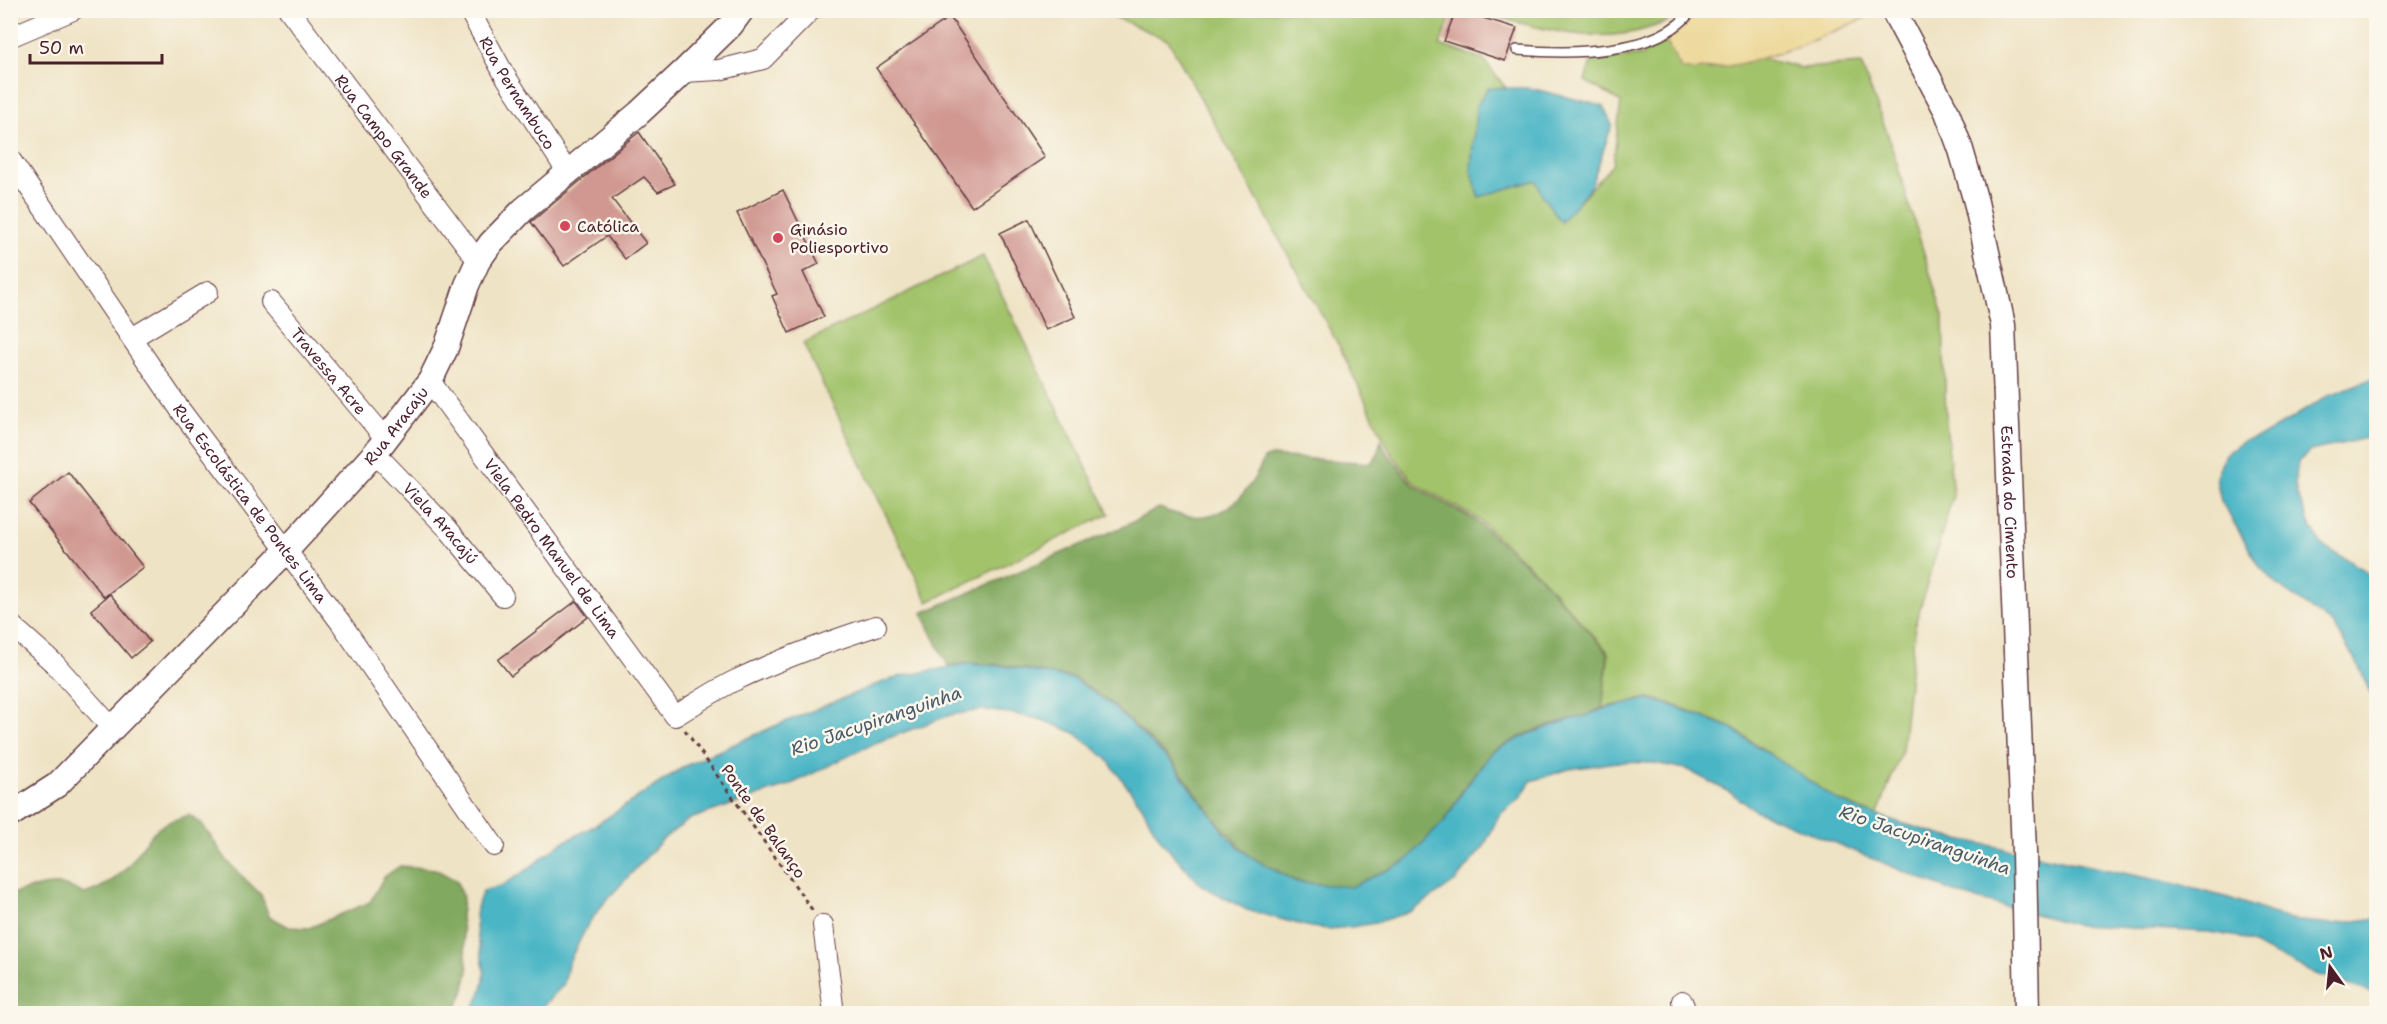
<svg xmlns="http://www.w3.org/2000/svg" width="2387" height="1024" font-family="'Shantell Sans',sans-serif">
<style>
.green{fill:#a2c36b;stroke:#76714b;stroke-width:1.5}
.forest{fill:#81a95f;stroke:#666445;stroke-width:1.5}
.sand{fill:#eeda9e;stroke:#9c7c64;stroke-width:1.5}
.water{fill:#48b5c5;stroke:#496a78;stroke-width:1.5}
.building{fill:#d09891}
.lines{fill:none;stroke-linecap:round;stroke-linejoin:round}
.service-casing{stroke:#633c42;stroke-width:12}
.minor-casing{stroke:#633c42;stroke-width:22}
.tertiary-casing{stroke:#633c42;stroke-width:27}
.path{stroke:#633c42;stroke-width:3;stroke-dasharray:4.5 4.5;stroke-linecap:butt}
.service{stroke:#fff;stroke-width:9}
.minor{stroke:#fff;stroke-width:20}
.tertiary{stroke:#fff;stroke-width:24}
.poi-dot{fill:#d1495b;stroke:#fbf7ec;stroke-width:2}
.labels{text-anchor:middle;stroke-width:5;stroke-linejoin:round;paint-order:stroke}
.street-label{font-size:16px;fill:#4a1f2b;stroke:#fbf7ec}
.poi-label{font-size:16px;fill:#4a1f2b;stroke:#fbf7ec;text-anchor:start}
.water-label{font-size:18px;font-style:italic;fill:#495b69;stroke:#fbf7ec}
</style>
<rect width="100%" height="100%" fill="#fbf7ec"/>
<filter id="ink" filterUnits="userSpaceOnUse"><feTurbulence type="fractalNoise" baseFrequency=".0167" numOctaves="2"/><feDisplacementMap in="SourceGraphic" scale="12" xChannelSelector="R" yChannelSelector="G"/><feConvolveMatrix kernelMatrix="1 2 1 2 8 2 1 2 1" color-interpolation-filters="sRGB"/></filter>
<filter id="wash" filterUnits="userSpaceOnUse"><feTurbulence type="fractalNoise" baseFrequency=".008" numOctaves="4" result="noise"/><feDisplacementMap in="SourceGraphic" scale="24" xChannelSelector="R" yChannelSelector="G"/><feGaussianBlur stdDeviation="1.35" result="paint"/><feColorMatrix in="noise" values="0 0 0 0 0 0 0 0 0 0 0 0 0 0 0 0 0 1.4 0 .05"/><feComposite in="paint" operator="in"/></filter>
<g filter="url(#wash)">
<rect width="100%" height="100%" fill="#efe3c5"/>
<path class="green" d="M 1101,11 L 1453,11 L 1440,45 L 1483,59 L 1506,88 L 1488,88 L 1479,196 L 1536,180 L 1543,197 L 1561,221 L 1613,164 L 1621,102 L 1585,81 L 1591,62 L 1642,55 L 1664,38 L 1709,70 L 1759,58 L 1802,68 L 1861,64 L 1889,138 L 1943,316 L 1946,422 L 1953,496 L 1915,625 L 1902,750 L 1877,816 L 1837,800 L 1732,728 L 1659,699 L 1643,699 L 1602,708 L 1609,653 L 1538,574 L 1478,519 L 1414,483 L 1389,450 L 1340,348 L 1168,40 Z
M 1476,11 L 1680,10 L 1680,11 C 1670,23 1664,23 1649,28 C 1592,47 1532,26 1476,11 Z
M 983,256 L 1109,514 L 928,602 L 803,343 Z"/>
<path class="forest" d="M 1381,440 L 1385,450 L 1413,485 L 1475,520 L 1538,575 L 1608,653 L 1602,708 L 1585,716 L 1569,719 L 1528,733 L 1491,752 L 1462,791 L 1446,819 L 1405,862 L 1351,887 L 1323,885 L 1296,881 L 1249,856 L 1219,824 L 1173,762 L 1111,703 L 1074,678 L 1003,665 L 966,663 L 948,666 L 922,613 L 1127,525 L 1159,508 C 1211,530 1243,508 1264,459 L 1271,456 L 1371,463 L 1377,455 Z
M 189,815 L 202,824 L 228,862 L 261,895 L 269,916 L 289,927 L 309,928 L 370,902 L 384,877 L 400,866 L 435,869 L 457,881 L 463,898 L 461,917 L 468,971 L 464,990 L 455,1012 L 11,1013 L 11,894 C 39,887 57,877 84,894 C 104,888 120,877 133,860 C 142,848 149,834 163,825 C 170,820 181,818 189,815 Z"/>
<path class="sand" d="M 1695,11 L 1880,11 C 1818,39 1751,71 1682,70 L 1664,38 L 1686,25 Z"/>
<path class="water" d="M 1488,88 L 1530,88 L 1603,106 L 1612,125 L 1591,186 L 1561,222 L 1543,197 L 1536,180 L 1479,197 L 1471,169 L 1476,107 Z
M 2376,377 L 2376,436 L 2310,451 L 2298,462 L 2295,484 L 2297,494 L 2311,527 L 2322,545 L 2366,571 L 2376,586 L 2376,707 L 2360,669 L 2335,626 L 2280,587 L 2260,567 L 2221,501 L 2216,477 L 2225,454 L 2246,440 L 2262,436 L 2330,395 Z
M 966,664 L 1003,666 L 1074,679 L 1109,703 L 1172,763 L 1228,837 L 1249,856 L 1296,882 L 1351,887 L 1405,862 L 1446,819 L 1463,791 L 1492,752 L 1529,734 L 1569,720 L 1586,716 L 1603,709 L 1643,700 L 1657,701 L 1679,708 L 1732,728 L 1746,739 L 1791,768 L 1837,800 L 1862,811 L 1944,836 L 2172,883 L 2229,898 L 2291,920 L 2333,924 L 2376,918 L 2376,994 L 2310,972 L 2239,937 L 2209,932 L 2077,925 L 1961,895 L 1755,810 L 1731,793 L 1686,769 L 1654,763 L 1617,762 L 1569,769 L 1531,781 L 1520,798 L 1499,815 L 1484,846 L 1456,881 L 1412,911 L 1375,923 L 1351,927 L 1329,929 L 1310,927 L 1247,910 L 1201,885 L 1164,844 L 1154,829 L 1142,806 L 1106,758 L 1075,733 L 1040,719 L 1008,713 L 983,710 L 950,715 L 875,743 L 787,786 L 690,819 L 663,839 L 604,903 L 588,924 L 568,964 L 564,984 L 537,1013 L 471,1014 C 478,1000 486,984 484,969 C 480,938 468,922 483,891 L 503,885 L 524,872 L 560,844 L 596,825 L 685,766 L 775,726 L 875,685 L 902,676 Z"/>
<g id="blocks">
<path class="building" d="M 1456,10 L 1517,28 L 1505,61 L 1444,41 Z
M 950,17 L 1045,157 L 972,207 L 876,68 Z
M 639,132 L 675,184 L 658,192 L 644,177 L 612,199 L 646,243 L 625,259 L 607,236 L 564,266 L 531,222 Z
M 783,190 L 819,264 L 803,272 L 824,317 L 789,333 L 772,296 L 777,294 L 737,213 Z
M 1029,219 L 1075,317 L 1046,330 L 1000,233 Z
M 68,472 L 143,567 L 104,597 L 29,503 Z
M 110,594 L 150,642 L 131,658 L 91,610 Z
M 576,601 L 588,617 L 511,676 L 498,660 Z"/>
</g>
</g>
<g filter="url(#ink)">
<use href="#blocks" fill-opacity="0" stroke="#633c42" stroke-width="1.5"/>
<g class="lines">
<defs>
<path id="service" d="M 1517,50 C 1567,54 1659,56 1692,10"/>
<g id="minor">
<path id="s1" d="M 289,10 L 478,261"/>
<path id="s2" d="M 469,10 L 504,74 L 568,173"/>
<path d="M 10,37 L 73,10"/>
<path d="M 683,72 L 719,70 L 763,59 L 811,10"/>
<path id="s3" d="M 10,159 L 181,411 L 341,623 L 494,846"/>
<path id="s4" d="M 271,302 L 386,439"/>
<path d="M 132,338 L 208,292"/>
<path id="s5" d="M 430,381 L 675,716 C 695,704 714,691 734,681 C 780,659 827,642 876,626"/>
<path id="s6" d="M 375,453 L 448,529 L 503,596"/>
<path d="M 10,624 L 55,664 L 112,728"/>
<path d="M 823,925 L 834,1014"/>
<path d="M 1682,1001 L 1687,1014"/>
</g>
<g id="tertiary">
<path id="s7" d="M 1893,10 L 1947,112 L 1961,150 L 1976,202 L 2003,325 L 2024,852 L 2027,1014"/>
<path id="s8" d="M 10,815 L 57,785 L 287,550 L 375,453 L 430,381 L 446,348 L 467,285 L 478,261 L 491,243 L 523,210 L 639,113 L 683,72 L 731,25 L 742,10"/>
</g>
</defs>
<use href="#service" class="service-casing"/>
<use href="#minor" class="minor-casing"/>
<use href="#tertiary" class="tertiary-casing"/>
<path class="path" d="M 685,730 L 813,911"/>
<use href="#service" class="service"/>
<use href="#minor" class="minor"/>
<use href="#tertiary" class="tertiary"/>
</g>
</g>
<g class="poi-dot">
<circle cx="565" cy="226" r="6"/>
<circle cx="778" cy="238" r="6"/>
</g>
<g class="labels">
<g class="street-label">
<text dy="6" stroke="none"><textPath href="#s2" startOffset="96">Rua Pernambuco</textPath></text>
<text dy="6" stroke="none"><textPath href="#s1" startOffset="158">Rua Campo Grande</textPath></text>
<text dy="6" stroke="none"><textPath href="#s4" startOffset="90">Travessa Acre</textPath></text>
<text dy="6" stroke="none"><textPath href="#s8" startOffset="550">Rua Aracaju</textPath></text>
<text dy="6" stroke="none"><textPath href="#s7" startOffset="513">Estrada do Cimento</textPath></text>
<text dy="6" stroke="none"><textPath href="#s3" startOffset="420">Rua Escolástica de Pontes Lima</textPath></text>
<text dy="6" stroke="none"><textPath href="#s6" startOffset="96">Viela Aracajú</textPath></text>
<text dy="6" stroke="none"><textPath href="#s5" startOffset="207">Viela Pedro Manuel de Lima</textPath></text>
<text transform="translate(764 821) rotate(55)" y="6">Ponte de Balanço</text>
</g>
<g class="poi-label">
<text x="577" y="232">Católica</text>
<text x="790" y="235">Ginásio<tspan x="790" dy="18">Poliesportivo</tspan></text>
</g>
<g class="water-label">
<text transform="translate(876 721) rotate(-19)" y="6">Rio Jacupiranguinha</text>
<text transform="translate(1925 840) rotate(19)" y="6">Rio Jacupiranguinha</text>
</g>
</g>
<rect width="2387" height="1024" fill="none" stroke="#fbf7ec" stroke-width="36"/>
<g transform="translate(2330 967) rotate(345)" stroke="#fbf7ec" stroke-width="4.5" paint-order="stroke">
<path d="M0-4.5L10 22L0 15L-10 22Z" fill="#4a1f2b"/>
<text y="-9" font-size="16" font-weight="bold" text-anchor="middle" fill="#4a1f2b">N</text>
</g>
<path d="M30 54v9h132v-9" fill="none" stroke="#4a1f2b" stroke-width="3"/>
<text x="39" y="54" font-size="18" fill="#4a1f2b" stroke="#fbf7ec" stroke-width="4.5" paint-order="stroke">50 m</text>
</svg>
